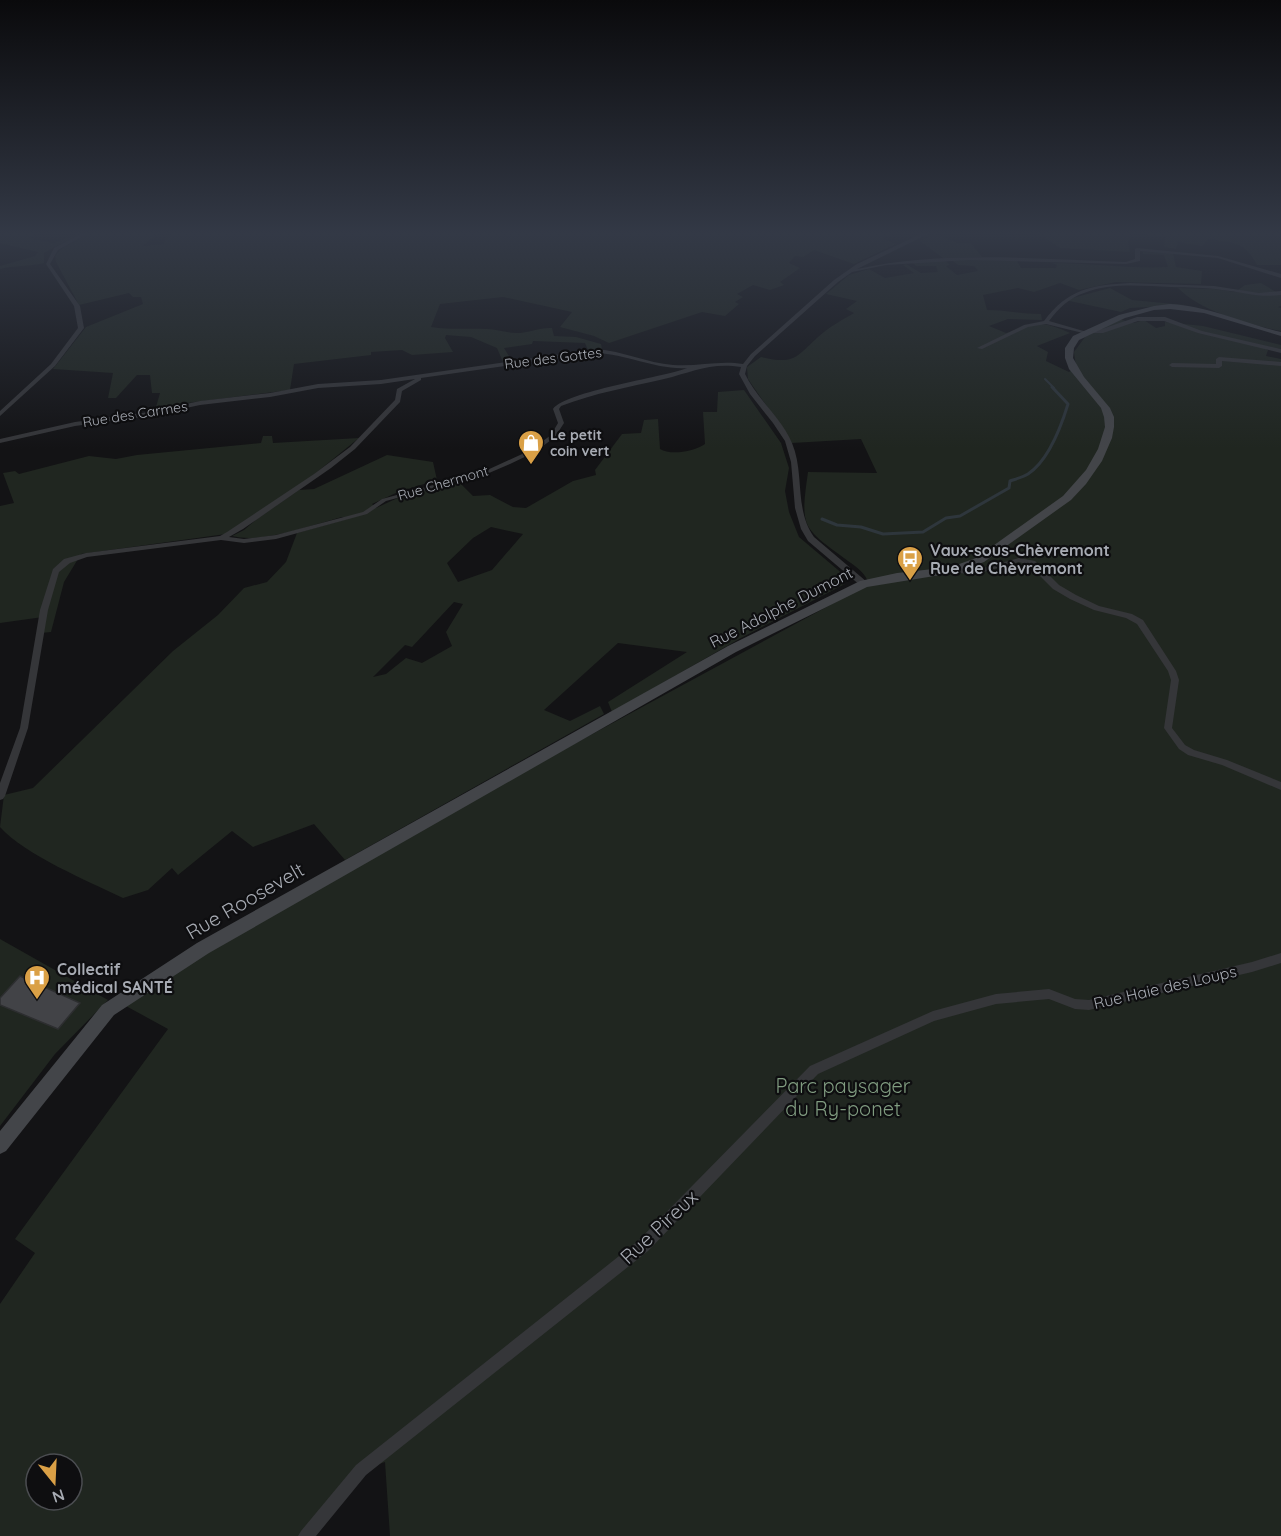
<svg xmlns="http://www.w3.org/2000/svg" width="1281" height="1536" font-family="Quicksand,sans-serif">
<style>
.green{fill:#202620;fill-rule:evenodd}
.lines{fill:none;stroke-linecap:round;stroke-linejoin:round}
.stream-far1{stroke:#2e363c;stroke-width:2}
.stream{stroke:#2e363c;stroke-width:3}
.building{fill:#424347;stroke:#2d2e30;stroke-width:1.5}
.minor{fill:#353639;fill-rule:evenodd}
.secondary{fill:#434549;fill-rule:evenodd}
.labels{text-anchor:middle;stroke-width:4.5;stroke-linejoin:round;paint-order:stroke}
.far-street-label{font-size:14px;fill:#a7abb3;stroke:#0e0e10}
.far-poi-label{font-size:14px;font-weight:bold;fill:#a7abb3;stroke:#0e0e10;text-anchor:start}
.poi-label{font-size:16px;font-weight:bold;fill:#a7abb3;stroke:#0e0e10;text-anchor:start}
.street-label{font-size:16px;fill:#a7abb3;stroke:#0e0e10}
.near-street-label{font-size:20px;fill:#a7abb3;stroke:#0e0e10}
.near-park-label{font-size:20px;fill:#809c80;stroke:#0e0e10}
</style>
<rect width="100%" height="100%" fill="#131315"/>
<path class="green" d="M 0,233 L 38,233 L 29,238 L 54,243 L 81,233 L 44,253 L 44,263 C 29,267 15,265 0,269 L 0,266 L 35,256 L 38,252 L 0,243 Z
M 90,233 L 158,233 L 143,246 L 164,244 L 165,240 L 174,233 L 894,233 L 882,238 L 896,244 L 854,264 L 814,250 L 803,257 L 795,256 L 789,263 L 800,268 L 780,282 L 784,285 L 770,290 L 753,285 L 737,294 L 743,297 L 735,302 L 739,304 L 725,316 L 702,312 L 609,343 L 594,336 L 560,327 L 572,312 L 503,297 L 440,304 L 431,327 C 451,330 468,328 487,329 C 497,329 506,333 516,333 C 529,333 541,327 552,328 L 554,336 L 576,337 L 601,344 L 602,349 L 588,350 L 585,343 L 533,341 L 532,344 L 504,348 L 512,361 L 503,362 L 497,348 L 471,337 L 446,335 L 445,338 L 453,352 L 412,355 L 402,350 L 371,352 L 371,355 L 294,364 L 290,390 L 156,407 L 160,393 L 152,393 L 150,375 L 137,375 L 116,398 L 108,398 L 113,373 L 53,369 L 86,327 L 143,304 L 141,297 L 133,297 L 129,293 L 79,305 L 56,262 L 55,256 L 61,249 Z
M 1038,233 L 1132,233 L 1128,242 L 1130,252 L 1060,248 Z
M 1137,233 L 1281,233 L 1281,265 L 1257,265 C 1244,240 1232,243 1208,239 L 1202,246 L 1178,242 L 1176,249 L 1164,247 L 1165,237 Z
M 935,234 L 958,243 L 971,243 L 982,257 L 943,258 L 920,241 Z
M 1143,252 L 1173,253 L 1176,267 L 1202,271 L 1201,284 L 1116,282 L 1079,290 L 1060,283 L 1034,292 L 1018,288 L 983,295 L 987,310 C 1006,310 1021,314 1041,314 L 1042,320 L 1008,319 L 989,326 L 1006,333 C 1036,322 1041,320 1070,333 L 1037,346 L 1048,352 L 1046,361 L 1069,372 L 1076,367 L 1074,352 L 1085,337 L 1118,319 L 1134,323 L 1144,320 L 1156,328 L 1165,326 L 1165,322 L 1203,326 L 1281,345 L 1281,349 L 1256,344 L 1268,350 L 1266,356 L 1281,359 L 1281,1536 L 390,1536 L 385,1462 L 361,1470 L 306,1536 L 0,1536 L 0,1304 L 35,1253 L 15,1239 L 168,1029 L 126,1006 L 108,1010 L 526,770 L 869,584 C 865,573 858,568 848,561 C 802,527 800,529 808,472 L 877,473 L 861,439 L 792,443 L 748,379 L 747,367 L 761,357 C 795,365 796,357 818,337 C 829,327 842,320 854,313 L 846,309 L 857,301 L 826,294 L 849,275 L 869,269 L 885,278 L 914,273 L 903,265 L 906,264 L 921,273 L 938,272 L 936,266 L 916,266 L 911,261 L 945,260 L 950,265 L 946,266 L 957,275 L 978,271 L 974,266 L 958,265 L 950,259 L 1017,261 L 1021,268 L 1056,268 L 1057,265 L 1052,263 C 1092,263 1130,269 1168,267 L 1164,255 L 1143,254 ZM 36,1464 L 72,1464 L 72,1500 L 36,1500 Z
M 1261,283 L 1281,295 L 1281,306 L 1278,307 L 1281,308 L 1281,331 C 1250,325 1200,311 1178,288 L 1215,289 L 1235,292 L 1245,285 Z
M 1110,288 L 1132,300 L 1185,305 L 1130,308 L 1121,312 L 1065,300 Z
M 744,390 L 781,443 L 789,468 L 785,491 L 789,512 L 799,537 L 844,575 L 845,584 L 741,638 L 612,712 L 608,702 L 687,652 L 618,643 L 544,710 L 570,721 L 600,706 L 604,714 L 345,860 L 314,824 L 253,847 L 232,831 L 178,875 L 172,868 L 148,890 L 123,898 C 88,881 25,855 0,827 L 4,795 L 33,788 L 173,651 L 218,615 L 244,588 L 267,582 L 286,562 L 297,533 L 347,519 L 342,517 C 311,525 263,544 232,536 L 244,530 L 257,519 L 299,490 L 314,489 L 387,455 L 433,462 L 437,480 L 398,492 L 372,504 L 376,508 L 404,495 L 460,483 L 473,496 L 490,495 L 513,507 L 526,508 L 573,481 L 596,475 L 595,470 L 622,434 L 641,433 L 644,420 L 658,419 L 660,449 C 671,456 695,451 705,444 L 703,412 L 717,412 L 718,392 ZM 491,527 L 523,534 L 492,570 L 458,582 L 447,563 L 473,538 ZM 454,602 L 463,604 L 446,632 L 452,646 L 422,663 L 406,658 L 386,674 L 373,677 L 405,645 L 412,647 Z
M 263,436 L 272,436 L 273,443 L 359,438 L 301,485 L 226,534 L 81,554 L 64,582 L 51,632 L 41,633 L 43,617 L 0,623 L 0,506 L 14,503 L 3,473 L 15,471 L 19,474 L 89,456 L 116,459 L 137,455 L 261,443 Z
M 0,939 L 108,1000 L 55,1054 L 0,1126 Z"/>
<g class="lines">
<path class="stream-far1" d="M 1045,379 L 1054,388"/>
<path class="stream" d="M 822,519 L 837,525 L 861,527 L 883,534 L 923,532 L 946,518 L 960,516 L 1009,488 L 1010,481 C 1016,479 1023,477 1028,474 C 1049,460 1061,427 1068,404 L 1052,387"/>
</g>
<path class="building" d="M 20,976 L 80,1003 L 58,1029 L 0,1005 L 0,998 Z"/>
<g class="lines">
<path class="minor" d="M 82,233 L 89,233 L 58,250 L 50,264 L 80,306 L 84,328 L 55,366 L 0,416 L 0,411 L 51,364 L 78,328 L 74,306 L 46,264 L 54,248 Z
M 923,233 L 930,233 L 857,269 C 944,250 1037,259 1126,262 L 1135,259 L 1135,249 L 1137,248 L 1218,256 L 1281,274 L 1281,278 L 1218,258 L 1140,251 L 1140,261 L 1126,264 L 969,260 L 886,265 L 852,272 L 838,282 L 755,356 L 747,366 L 745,374 C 757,399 781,417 792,443 C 805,474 794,509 814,537 L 867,582 L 867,586 L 861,586 L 808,541 L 801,529 L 795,508 L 791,462 L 785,441 L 773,423 L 750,394 L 739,374 L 741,367 C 711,362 692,372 664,379 C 629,387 595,393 561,406 L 559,409 L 564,423 L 555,437 L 535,452 L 510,464 L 489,473 L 386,501 L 367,514 L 276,539 L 244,543 L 221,540 L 87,557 L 70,563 L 59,572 L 48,610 L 28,728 L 5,796 L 3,799 L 0,800 L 0,783 L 20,728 L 40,610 L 53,569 L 64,559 L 86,553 L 220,536 L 227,532 L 314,474 L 350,447 L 395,400 L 397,389 L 415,379 L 381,384 L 318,388 L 270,397 L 200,405 L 149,416 L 75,426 L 0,443 L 0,439 L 75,422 L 149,412 L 200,401 L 270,393 L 318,384 L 381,380 L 596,349 C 623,351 647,363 673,365 C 697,367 719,360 743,364 L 751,354 L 834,280 L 857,264 ZM 596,353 C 627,354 656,370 687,368 C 661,378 566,391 553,409 L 558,423 L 551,435 L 531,450 L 485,471 L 382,499 L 363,512 L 276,535 L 244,539 L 229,537 L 243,529 L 331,468 L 355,449 L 400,402 L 402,391 L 421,380 L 421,378 Z
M 1130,283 L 1214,286 L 1259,293 L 1281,291 L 1281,295 C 1260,298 1242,292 1222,290 C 1205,287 1188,288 1171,287 C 1143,286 1111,282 1084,293 C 1069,298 1059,308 1049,321 L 1087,332 L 1087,334 L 1046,324 L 1028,327 L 982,349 L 977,348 L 1024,325 L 1044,321 C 1068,289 1091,285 1130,283 Z
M 1137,317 L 1165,317 L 1202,331 L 1281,349 L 1281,353 L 1198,333 L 1164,321 L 1138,321 L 1103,333 L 1090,333 L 1087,331 L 1090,329 L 1102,329 Z
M 1219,357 L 1281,362 L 1281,366 L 1222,361 L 1222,366 L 1219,368 L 1172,367 L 1169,365 L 1172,363 L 1216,364 L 1216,359 Z
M 1019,558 L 1035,561 L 1059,585 L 1076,595 L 1099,606 L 1132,614 L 1143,620 L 1176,671 L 1179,680 L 1172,728 L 1185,745 L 1194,750 L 1227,760 L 1281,782 L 1281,790 L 1222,765 L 1188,755 L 1179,749 L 1164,728 L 1171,680 L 1168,671 L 1137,624 L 1126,618 L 1094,610 L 1070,599 L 1053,589 L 1029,565 L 1019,562 L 973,575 L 953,572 L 949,570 L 953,568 L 973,571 Z
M 1281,953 L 1281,963 L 1252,972 L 1089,1010 L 1075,1009 L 1049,999 L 996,1004 L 934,1021 L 818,1074 L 648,1251 L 366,1475 L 316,1536 L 298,1536 L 301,1531 L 356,1465 L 638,1241 L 810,1066 L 933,1011 L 996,994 L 1049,989 L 1075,999 L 1089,1000 L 1252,962 Z"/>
<path class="secondary" d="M 1170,304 C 1209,306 1243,323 1281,332 L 1281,336 L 1204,313 L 1170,309 L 1154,310 L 1125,318 L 1079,340 L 1074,348 L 1073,358 L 1084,377 L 1110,408 L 1114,417 L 1114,427 L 1112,438 L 1102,461 L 1086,484 L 1071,500 L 984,562 L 953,573 L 867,587 L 736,652 L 209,953 L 114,1015 L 6,1151 L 0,1154 L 0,1131 L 102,1005 L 197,943 L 728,646 L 860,581 L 897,573 L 951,567 L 976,558 L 1063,496 L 1086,470 L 1098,449 L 1105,427 L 1104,417 L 1101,408 L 1069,369 L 1065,358 L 1065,348 L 1073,336 L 1119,315 L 1154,306 Z"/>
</g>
<linearGradient id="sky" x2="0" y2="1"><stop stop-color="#0a0a0c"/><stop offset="0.52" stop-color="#333946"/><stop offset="1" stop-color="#333946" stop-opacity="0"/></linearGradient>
<rect width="1281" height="449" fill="url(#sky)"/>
<defs>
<symbol id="shop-pin" viewBox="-11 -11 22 30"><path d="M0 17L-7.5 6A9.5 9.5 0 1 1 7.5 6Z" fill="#daa046" stroke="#0e0e10"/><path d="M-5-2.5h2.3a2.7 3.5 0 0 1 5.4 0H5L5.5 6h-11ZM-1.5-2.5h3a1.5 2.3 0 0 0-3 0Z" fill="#fff"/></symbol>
<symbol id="bus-pin" viewBox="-11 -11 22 30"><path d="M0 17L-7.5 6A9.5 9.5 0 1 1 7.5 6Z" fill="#daa046" stroke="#0e0e10"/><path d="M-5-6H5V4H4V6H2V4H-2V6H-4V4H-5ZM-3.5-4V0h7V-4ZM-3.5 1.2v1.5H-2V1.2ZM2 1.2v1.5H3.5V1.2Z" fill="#fff"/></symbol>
<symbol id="hospital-pin" viewBox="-11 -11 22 30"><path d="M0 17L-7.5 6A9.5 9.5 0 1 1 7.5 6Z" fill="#daa046" stroke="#0e0e10"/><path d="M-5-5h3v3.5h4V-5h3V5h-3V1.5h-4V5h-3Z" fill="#fff"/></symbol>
</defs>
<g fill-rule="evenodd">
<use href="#shop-pin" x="516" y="428" width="30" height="40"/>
<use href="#bus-pin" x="895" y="544" width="30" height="40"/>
<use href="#hospital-pin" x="22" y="963" width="30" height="40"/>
</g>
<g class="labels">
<g class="far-street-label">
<text transform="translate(553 358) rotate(-7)" y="5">Rue des Gottes</text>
<text transform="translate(135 414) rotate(-9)" y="5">Rue des Carmes</text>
<text transform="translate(443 483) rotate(-16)" y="5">Rue Chermont</text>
</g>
<g class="far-poi-label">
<text x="550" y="440">Le petit<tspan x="550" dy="16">coin vert</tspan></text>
</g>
<g class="poi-label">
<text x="930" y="556">Vaux-sous-Chèvremont<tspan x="930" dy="18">Rue de Chèvremont</tspan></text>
<text x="57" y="975">Collectif<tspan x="57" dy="18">médical SANTÉ</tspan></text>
</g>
<g class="street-label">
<text transform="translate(781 607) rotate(-27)" y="6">Rue Adolphe Dumont</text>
<text transform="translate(1165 987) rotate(-13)" y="6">Rue Haie des Loups</text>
</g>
<g class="near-street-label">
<text transform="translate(245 901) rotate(-30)" y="7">Rue Roosevelt</text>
<text transform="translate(659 1227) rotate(-43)" y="7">Rue Pireux</text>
</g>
<g class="near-park-label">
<text x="843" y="1093">Parc paysager<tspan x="843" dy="23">du Ry-ponet</tspan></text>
</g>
</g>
<g transform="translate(54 1482) rotate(162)"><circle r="28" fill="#0e0e10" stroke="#4b4d51" stroke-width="1.5"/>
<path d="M0-4.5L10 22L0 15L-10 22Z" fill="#daa046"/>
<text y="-9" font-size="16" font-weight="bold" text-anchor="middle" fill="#a7abb3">N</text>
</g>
</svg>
